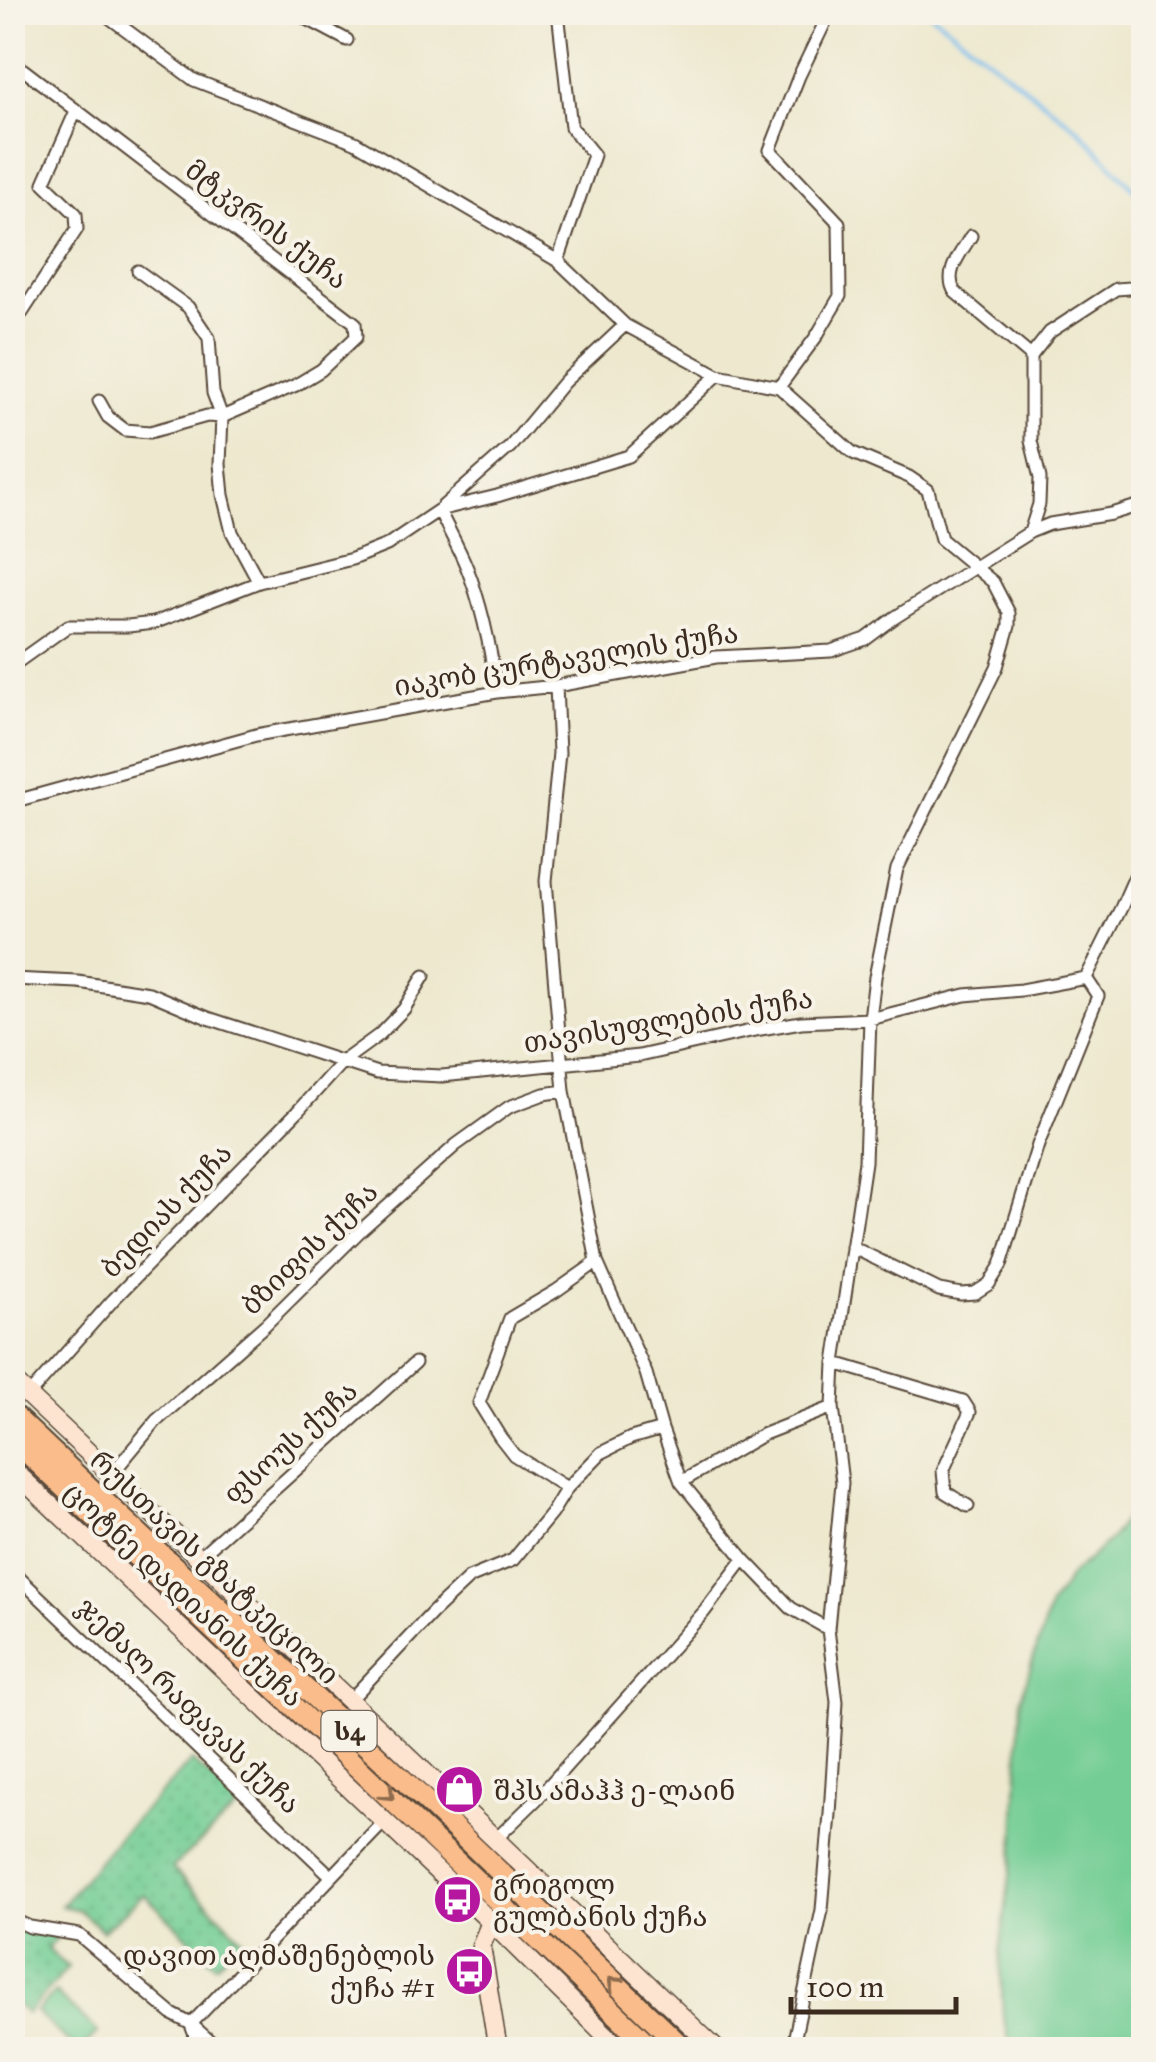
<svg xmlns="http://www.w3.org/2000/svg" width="1156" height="2062" font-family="'IM FELL Great Primer','Noto Serif Georgian',serif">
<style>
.grass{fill:url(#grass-dots);stroke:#577c59;stroke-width:2.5}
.green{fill:#73cd94;stroke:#577c59;stroke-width:2.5}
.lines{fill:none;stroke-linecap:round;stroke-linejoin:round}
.stream{stroke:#76bced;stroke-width:4}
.street-casing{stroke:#564638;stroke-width:15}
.secondary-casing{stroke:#564638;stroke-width:21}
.highway-casing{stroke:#564638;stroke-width:24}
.street{stroke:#fff;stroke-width:11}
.secondary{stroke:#fde4d0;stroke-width:18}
.highway{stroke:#f9bc8a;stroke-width:20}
.oneway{stroke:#906c4f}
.labels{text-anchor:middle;stroke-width:8;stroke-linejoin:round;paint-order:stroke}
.shield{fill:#f7f3e8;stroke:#73665b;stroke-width:2.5}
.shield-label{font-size:25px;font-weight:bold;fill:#3b2a1e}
.street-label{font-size:28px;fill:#3b2a1e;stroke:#f7f3e8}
.poi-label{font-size:28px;fill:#3b2a1e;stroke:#f7f3e8;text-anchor:start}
</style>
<defs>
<pattern id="grass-dots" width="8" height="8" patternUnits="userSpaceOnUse" patternTransform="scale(2.5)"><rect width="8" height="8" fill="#73cd94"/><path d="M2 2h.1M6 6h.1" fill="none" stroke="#64b07f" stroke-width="1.8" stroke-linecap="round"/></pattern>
</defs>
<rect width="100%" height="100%" fill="#f7f3e8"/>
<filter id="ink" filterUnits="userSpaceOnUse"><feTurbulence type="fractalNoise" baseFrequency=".01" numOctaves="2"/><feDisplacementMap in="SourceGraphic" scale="20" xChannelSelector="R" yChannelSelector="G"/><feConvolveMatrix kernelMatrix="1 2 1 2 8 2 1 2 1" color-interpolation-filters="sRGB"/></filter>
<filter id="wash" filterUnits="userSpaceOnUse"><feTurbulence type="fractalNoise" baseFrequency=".0048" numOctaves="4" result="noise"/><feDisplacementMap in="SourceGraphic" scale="40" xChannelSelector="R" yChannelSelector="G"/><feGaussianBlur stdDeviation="2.25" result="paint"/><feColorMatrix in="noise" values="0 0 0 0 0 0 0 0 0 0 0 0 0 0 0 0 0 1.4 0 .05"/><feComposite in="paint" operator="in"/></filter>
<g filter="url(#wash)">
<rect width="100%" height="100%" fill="#ede8ce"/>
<path class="grass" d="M 192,1761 L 240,1805 L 172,1868 L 243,1939 L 216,1965 L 144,1894 L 103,1931 L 79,1910 L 61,1906 L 121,1834 Z
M 12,1922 L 58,1937 L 47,1949 L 68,1967 L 27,2014 L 13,2001 Z"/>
<path class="green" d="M 1143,1492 L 1143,2049 L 1011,2049 L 1003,2017 L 1000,1951 L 1015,1838 L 1021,1698 L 1050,1606 L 1071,1575 L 1111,1539 Z
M 55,1992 L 98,2032 L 82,2049 L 76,2049 L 36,2012 Z"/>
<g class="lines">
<path class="stream" d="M 929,12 L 1079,130 L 1144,200"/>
</g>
</g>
<g filter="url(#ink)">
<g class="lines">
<defs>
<path id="street" d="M 102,12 L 194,80 L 355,142 L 558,261 L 625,325 L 718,375 L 779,387 L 853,453 L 909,477 L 928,490 L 941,539 L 993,582 L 1009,613 L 1009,626 L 997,667 L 897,869 L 875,977 L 870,1019 L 865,1162 L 835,1363 L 833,1407 L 842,1483 L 828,1629 L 837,1702 L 830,1814 L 822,1910 L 792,2050
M 294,12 L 347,40
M 12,61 L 355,323 L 356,337 L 321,370 L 296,385 L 222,417 L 207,416 L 150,432 L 125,430 L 108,417 L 99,401
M 971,236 C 961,253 943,273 955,292 L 1031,356
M 558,261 L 594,155 L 571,127 L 558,12
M 138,271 L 188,307 L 209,338 L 213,393 L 222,417 L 220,464 L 223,495 L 232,532 L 259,582
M 22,313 L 77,229 L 76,214 L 44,183 L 76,111
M 779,387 L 816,337 L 840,296 L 839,223 L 770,150 L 799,76 L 830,12
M 442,507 L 510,447 L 564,382 L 625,325
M 439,510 C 448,529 459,548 467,568 C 483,608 491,650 497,692
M 1030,532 L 1039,504 L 1040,478 L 1031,441 L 1031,356 L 1050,332 L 1116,289 L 1144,287
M 12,666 L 68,626 L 128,626 L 154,623 L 259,582 L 352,559 L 387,545 L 439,510 L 497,496 L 629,456 L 718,375
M 556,686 L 559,753 L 546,881 L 564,1091 L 597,1262 L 646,1373 L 662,1429 L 681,1482 L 744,1559 L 791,1608 L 828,1629
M 12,802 L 256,735 L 497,692 L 556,686 L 716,657 L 831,651 L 866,639 L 894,618 L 1030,532 L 1050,524 L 1111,514 L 1144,504
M 1086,978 L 1121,908 L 1144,856
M 12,979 L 78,982 L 149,993 L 208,1018 L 377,1073 L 442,1076 L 639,1056 L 755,1030 L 801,1022 L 870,1019 L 965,995 L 1021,990 L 1086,978
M 852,1247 L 939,1290 L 961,1294 L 975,1293 L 989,1284 L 1001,1265 L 1038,1145 L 1098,996 L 1086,978
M 835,1363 L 963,1401 L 970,1412 L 943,1471 L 945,1492 L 968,1506
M 28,1396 L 113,1300 L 297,1112 L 342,1062 L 379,1035 L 404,1009 L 424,976
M 111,1475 L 156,1421 L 265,1325 L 361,1230 L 456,1145 L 509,1107 L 544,1094 L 564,1091
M 681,1482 L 764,1434 L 833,1407
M 567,1488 L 514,1455 L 500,1437 L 479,1403 L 510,1318 L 556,1291 L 597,1262
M 198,1558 L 415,1363
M 12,1571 L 330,1875
M 350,1700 L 433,1612 L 469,1578 L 513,1560 L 551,1514 L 567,1488 L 601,1453 L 631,1438 L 662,1429
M 497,1838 L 536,1800 L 704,1612 L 744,1559
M 12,1919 L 30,1927 L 79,1935 L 172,2014 L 191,2024 L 220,2050
M 191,2024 L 385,1821
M 191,2025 L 196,2038 L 196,2050"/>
<path id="secondary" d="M 12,1380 L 717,2050
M 12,1469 L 491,1922 L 621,2050
M 491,1922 L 481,1946 L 498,2050"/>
<path id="highway" d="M 12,1414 L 92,1490 L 428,1803 L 685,2050
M 12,1438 L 654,2050"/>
</defs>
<use href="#street" class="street-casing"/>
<use href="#secondary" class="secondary-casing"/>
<use href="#highway" class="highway-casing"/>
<use href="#street" class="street"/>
<use href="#secondary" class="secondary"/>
<use href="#highway" class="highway"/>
</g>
<defs><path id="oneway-chevron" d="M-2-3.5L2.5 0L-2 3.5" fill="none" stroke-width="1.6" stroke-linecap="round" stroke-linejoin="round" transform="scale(2.5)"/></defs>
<g class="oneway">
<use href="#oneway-chevron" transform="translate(388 1794) rotate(44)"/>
<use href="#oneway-chevron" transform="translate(614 1983) rotate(-136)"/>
</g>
</g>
<defs>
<symbol id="shop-disc" viewBox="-11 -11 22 22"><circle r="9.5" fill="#b5179e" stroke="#f7f3e8"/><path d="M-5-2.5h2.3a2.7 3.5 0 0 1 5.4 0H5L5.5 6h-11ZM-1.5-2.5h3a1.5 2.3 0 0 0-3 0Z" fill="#fff"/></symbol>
<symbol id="bus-disc" viewBox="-11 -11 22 22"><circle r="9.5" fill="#b5179e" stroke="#f7f3e8"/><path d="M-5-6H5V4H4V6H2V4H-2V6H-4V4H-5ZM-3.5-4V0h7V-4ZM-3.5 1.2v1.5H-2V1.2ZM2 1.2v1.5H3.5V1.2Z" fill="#fff"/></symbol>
</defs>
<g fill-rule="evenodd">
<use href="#shop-disc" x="432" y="1762" width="55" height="55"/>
<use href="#bus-disc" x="430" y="1872" width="55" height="55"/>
<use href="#bus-disc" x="442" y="1944" width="55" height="55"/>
</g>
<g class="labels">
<rect class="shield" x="321.5" y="1711" width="55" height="40" rx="8"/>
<g class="shield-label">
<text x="349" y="1740">ს4</text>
</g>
<g class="street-label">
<text transform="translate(267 224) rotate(37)" y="10">მტკვრის ქუჩა</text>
<text transform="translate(566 659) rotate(-9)" y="10">იაკობ ცურტაველის ქუჩა</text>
<text transform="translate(668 1020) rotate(-9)" y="10">თავისუფლების ქუჩა</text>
<text transform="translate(166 1210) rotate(-46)" y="10">ბედიას ქუჩა</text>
<text transform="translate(309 1248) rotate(-44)" y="10">ბზიფის ქუჩა</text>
<text transform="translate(290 1442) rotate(-42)" y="10">ფსოუს ქუჩა</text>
<text transform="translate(215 1567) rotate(43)" y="10">რუსთავის გზატკეცილი</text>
<text transform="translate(184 1594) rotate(43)" y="10">ცოტნე დადიანის ქუჩა</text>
<text transform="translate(189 1705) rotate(44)" y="10">ჯემალ რაფავას ქუჩა</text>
</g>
<g class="poi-label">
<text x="494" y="1800">შპს ამაჰჰ ე-ლაინ</text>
<text x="493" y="1894">გრიგოლ<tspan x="493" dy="32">გულბანის ქუჩა</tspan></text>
<text x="435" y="1965" text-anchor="end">დავით აღმაშენებლის<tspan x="435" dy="32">ქუჩა #1</tspan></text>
</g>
</g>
<rect width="1156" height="2062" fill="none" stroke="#f7f3e8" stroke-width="50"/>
<path d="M791 1997v15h165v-15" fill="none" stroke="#3b2a1e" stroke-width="5"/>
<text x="806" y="1997" font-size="30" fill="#3b2a1e" stroke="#f7f3e8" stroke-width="8" paint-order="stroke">100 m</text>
</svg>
